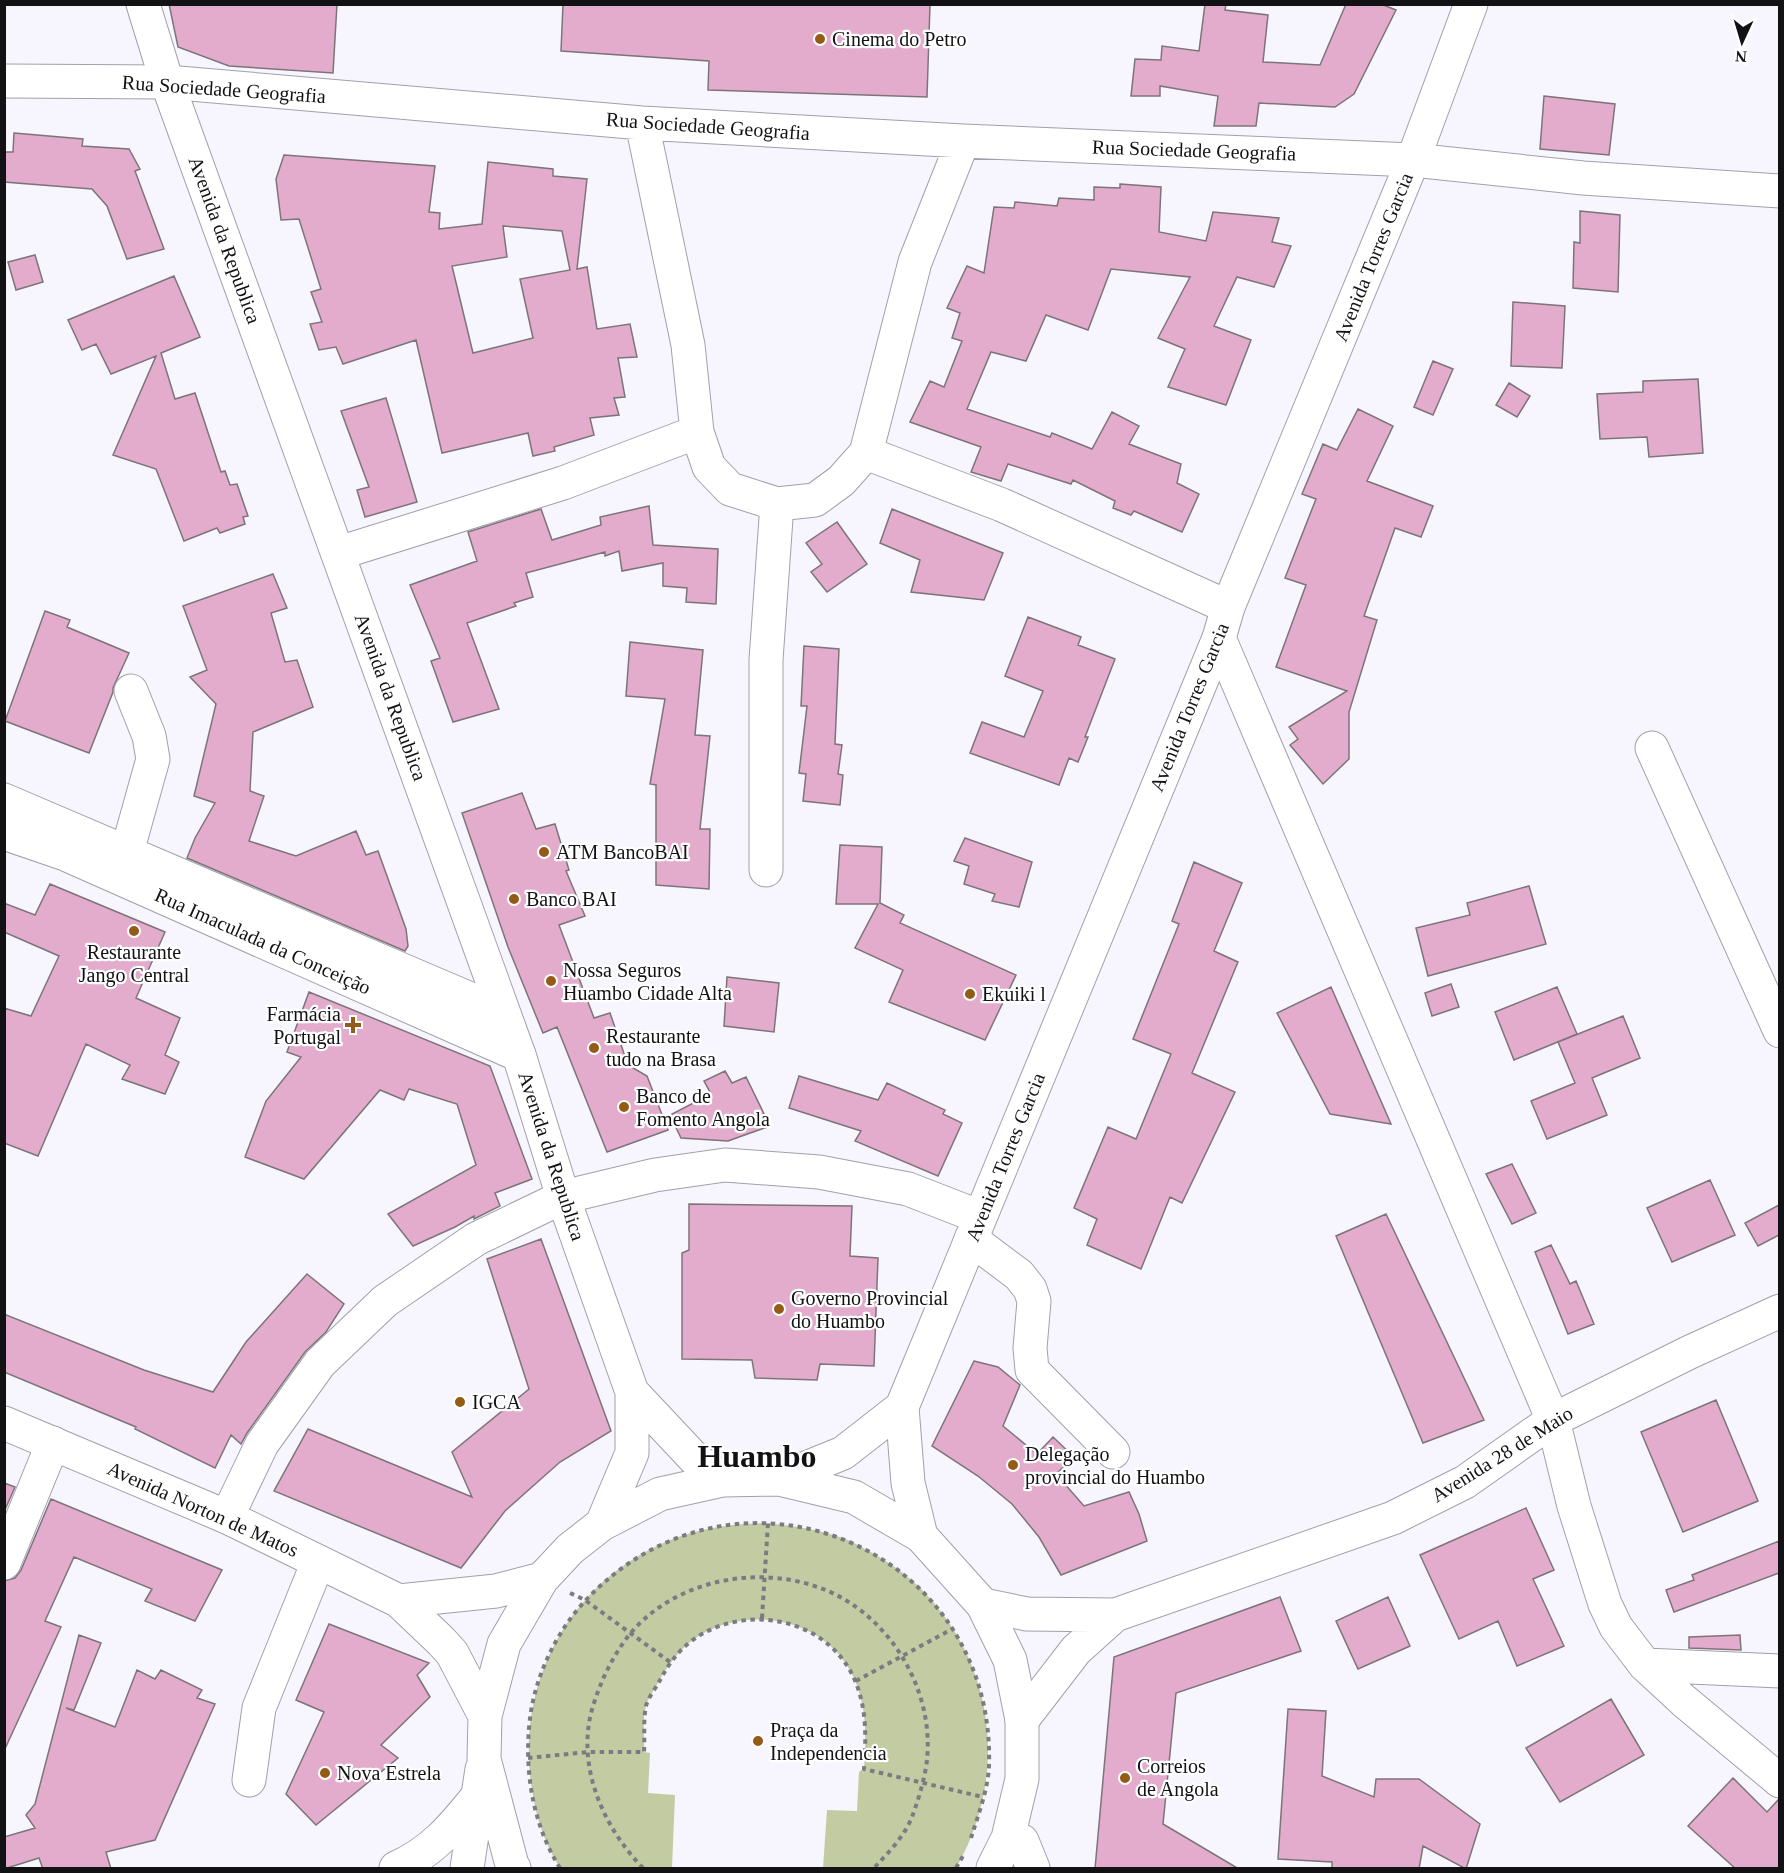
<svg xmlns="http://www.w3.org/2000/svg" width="1784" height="1873" font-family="Georgia,serif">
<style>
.green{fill:#c3cba3}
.building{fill:#e4accc;stroke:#7d7479;stroke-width:1.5;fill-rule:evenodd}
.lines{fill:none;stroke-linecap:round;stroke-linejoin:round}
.minor-casing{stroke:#a2a0a9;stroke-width:35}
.major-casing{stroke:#a2a0a9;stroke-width:35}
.path{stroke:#7c7b81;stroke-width:4;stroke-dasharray:4.5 4.5;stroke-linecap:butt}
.minor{stroke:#fff;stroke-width:33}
.major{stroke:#fff;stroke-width:33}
.poi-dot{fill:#945b17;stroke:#fff;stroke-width:2}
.labels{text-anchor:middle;stroke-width:4.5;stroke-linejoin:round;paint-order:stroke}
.poi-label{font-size:20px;fill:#121114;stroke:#fff;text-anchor:start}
.street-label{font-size:20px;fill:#121114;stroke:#fff}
.town-label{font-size:32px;font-weight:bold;fill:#121114;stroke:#fff}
</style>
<rect width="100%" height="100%" fill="#f7f6ff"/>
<path class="green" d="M 768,1523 C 798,1527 829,1530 856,1544 C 881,1557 907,1573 926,1594 C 997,1669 1007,1780 956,1868 L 823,1868 L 827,1810 L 857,1811 L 859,1772 L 864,1768 C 866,1739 867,1711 856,1683 C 830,1617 744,1601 690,1642 C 677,1653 667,1667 659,1681 C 655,1689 648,1698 646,1706 C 642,1719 645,1737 644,1752 L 650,1753 L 648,1793 L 675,1795 L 672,1868 L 560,1868 C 543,1841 535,1814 531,1783 C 518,1688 563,1595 649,1550 C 688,1529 725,1524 768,1523 Z"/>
<path class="building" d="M 169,4 L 337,4 L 333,73 L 229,66 L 178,47 Z
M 563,4 L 930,4 L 927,97 L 708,90 L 709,61 L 561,51 Z
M 1205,4 L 1226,4 L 1225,10 L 1268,15 L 1263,62 L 1320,65 L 1346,4 L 1381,4 L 1396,10 L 1354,94 L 1335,107 L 1259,103 L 1256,126 L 1214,126 L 1218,96 L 1160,86 L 1160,96 L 1131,96 L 1135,59 L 1161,60 L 1162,46 L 1199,51 Z
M 1544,96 L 1615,104 L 1609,155 L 1540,149 Z
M 14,133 L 83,139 L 82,146 L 129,149 L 140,169 L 135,171 L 164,249 L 127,259 L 107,206 L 92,189 L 4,182 L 4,152 L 13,152 Z
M 284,155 L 435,166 L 429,212 L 440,213 L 439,229 L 482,224 L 488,162 L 553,169 L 553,176 L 587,179 L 577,269 L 587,267 L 597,329 L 630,324 L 637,357 L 618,358 L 625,397 L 614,398 L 619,415 L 590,418 L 594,435 L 554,447 L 555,451 L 533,456 L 528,433 L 442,453 L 416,340 L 343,364 L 336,347 L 319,350 L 310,324 L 322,322 L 311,292 L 321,289 L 299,219 L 281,220 L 276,179 ZM 503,226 L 562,231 L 570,270 L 520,279 L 533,338 L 473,353 L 452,266 L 507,257 Z
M 1120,184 L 1161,187 L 1159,232 L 1206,241 L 1213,212 L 1279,218 L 1272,242 L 1291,246 L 1274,287 L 1237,277 L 1214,326 L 1251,340 L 1226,405 L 1168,387 L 1185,349 L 1158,338 L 1190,277 L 1111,269 L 1088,330 L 1046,315 L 1026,361 L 991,352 L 967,409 L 1050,437 L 1052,433 L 1092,449 L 1112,412 L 1139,426 L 1129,444 L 1181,464 L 1177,483 L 1199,494 L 1182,532 L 1134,511 L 1131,515 L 1113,508 L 1115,501 L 1073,480 L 1071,484 L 1008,464 L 1001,481 L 971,472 L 981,447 L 910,422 L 930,381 L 944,387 L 962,341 L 952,338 L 960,313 L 947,308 L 967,266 L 984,273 L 994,207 L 1014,208 L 1015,202 L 1057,206 L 1059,198 L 1094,200 L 1094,187 L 1120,188 Z
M 1580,211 L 1620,215 L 1618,292 L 1573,288 L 1574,242 L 1580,243 Z
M 35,255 L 43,282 L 16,290 L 8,262 Z
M 174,276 L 200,337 L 161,353 L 175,399 L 195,393 L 221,472 L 225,471 L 230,485 L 237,484 L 248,516 L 243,517 L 245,524 L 220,533 L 217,528 L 184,541 L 156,469 L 113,455 L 156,356 L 111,374 L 96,344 L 82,350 L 68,320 Z
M 1513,302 L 1565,306 L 1562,368 L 1511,366 Z
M 1433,361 L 1453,369 L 1433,415 L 1414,407 Z
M 1698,379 L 1703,453 L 1649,457 L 1647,437 L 1600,439 L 1597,394 L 1643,392 L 1643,381 Z
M 1509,383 L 1530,396 L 1517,417 L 1496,405 Z
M 386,398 L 417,502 L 365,517 L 357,490 L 369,487 L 341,411 Z
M 1358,409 L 1393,426 L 1367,481 L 1433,506 L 1421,537 L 1395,528 L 1364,616 L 1377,620 L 1349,712 L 1349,759 L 1323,784 L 1290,745 L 1298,739 L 1289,727 L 1347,691 L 1276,667 L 1306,585 L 1285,578 L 1316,499 L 1302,494 L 1323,444 L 1337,450 Z
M 649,506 L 653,545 L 718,549 L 716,604 L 686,602 L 687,588 L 663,586 L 663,563 L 622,571 L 619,551 L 605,556 L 605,552 L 526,573 L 533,597 L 514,603 L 516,606 L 467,623 L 499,709 L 453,722 L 431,661 L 440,658 L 410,585 L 477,561 L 468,532 L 541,509 L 552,540 L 601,525 L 600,517 Z
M 892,509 L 1003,553 L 984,600 L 911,592 L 920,560 L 880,543 Z
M 837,522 L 867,564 L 827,592 L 811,572 L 822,564 L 806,543 Z
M 273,574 L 287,608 L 271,613 L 285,662 L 297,660 L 313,707 L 253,732 L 250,791 L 264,796 L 249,841 L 296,856 L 356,831 L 366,855 L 378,851 L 406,929 L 408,946 L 405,951 L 187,858 L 195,838 L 215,803 L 194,796 L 216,704 L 190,677 L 207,670 L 183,606 Z
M 45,611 L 70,620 L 67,627 L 129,653 L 113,688 L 113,692 L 89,753 L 5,721 Z
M 1028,617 L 1081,637 L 1078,645 L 1115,659 L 1085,737 L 1088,737 L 1078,762 L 1069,758 L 1059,785 L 970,753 L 982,722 L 1024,737 L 1043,691 L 1005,676 Z
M 630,642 L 703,650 L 695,735 L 710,736 L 700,829 L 710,829 L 709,889 L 656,885 L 656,785 L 650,784 L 665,699 L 626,696 Z
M 804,646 L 839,649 L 835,744 L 842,745 L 838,774 L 843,775 L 840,805 L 803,801 L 806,774 L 799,773 L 807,706 L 801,706 Z
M 522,793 L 536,829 L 555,824 L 569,870 L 566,871 L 585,916 L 559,925 L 594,1018 L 610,1013 L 628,1065 L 647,1076 L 668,1130 L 607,1152 L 557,1027 L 543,1033 L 508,947 L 462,813 Z
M 965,838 L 1032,862 L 1019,907 L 992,901 L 995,894 L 964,884 L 969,866 L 954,861 Z
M 840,845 L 882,847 L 880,903 L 904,915 L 900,923 L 1016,975 L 985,1040 L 889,1002 L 903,970 L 855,948 L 878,904 L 836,904 Z
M 1194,862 L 1242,883 L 1214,951 L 1238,962 L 1192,1073 L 1235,1092 L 1182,1203 L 1170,1197 L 1141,1269 L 1087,1245 L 1097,1219 L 1074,1208 L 1108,1127 L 1136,1139 L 1171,1054 L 1133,1039 L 1179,924 L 1172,921 Z
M 50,884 L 165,932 L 136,998 L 180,1018 L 165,1055 L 179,1062 L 165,1094 L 122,1079 L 130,1065 L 86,1044 L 38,1156 L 4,1143 L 4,1008 L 31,1016 L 59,956 L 4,932 L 4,903 L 35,915 Z
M 1529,886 L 1546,944 L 1428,976 L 1416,928 L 1470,915 L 1467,903 Z
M 727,977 L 779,983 L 774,1032 L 724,1026 Z
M 1451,984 L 1459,1007 L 1432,1016 L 1425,993 Z
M 1331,987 L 1391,1124 L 1330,1114 L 1277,1013 Z
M 1557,987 L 1577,1034 L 1514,1060 L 1495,1012 Z
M 309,992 L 490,1066 L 532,1179 L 495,1193 L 500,1206 L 474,1219 L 474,1216 L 455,1227 L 413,1246 L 388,1214 L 476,1165 L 457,1104 L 409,1089 L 404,1100 L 380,1090 L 304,1179 L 245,1157 L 266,1101 L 301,1057 L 287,1052 Z
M 1623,1016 L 1640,1058 L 1592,1078 L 1607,1115 L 1547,1139 L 1531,1101 L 1575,1083 L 1558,1042 Z
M 725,1071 L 732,1083 L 746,1077 L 770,1126 L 728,1141 L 681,1138 L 670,1115 L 711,1094 L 704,1081 Z
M 799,1076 L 878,1100 L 887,1083 L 945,1110 L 943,1114 L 962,1123 L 938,1176 L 855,1141 L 861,1131 L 789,1108 Z
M 1512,1164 L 1536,1213 L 1512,1224 L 1486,1174 Z
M 1710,1180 L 1735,1235 L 1672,1262 L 1647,1208 Z
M 689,1204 L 852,1206 L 850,1256 L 878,1258 L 874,1366 L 820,1364 L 817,1380 L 755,1378 L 752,1360 L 682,1359 L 682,1253 L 689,1250 Z
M 1779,1205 L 1779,1235 L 1758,1246 L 1745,1223 Z
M 1386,1214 L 1484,1420 L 1423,1443 L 1336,1236 Z
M 541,1239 L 611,1431 L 560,1462 L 505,1511 L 461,1568 L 274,1491 L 308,1429 L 472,1497 L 452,1452 L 529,1389 L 487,1259 Z
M 1551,1245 L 1570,1284 L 1576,1281 L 1594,1324 L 1568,1334 L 1535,1252 Z
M 307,1274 L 344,1304 L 326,1332 L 305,1352 L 247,1433 L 241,1444 L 231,1435 L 215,1468 L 135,1429 L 136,1427 L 4,1372 L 4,1314 L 144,1370 L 213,1392 L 246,1342 Z
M 974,1361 L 998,1367 L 1020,1385 L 1003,1426 L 1037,1454 L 1053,1437 L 1074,1457 L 1056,1474 L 1084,1506 L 1129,1492 L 1139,1514 L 1147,1541 L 1061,1575 L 1039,1537 L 1012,1504 L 978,1476 L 932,1446 Z
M 1716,1400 L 1758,1501 L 1683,1532 L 1641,1432 Z
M 4,1483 L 15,1487 L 4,1512 Z
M 51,1499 L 222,1570 L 195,1621 L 145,1601 L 152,1589 L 74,1557 L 45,1621 L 61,1627 L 4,1751 L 4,1581 L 15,1578 L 21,1570 Z
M 1526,1508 L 1554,1570 L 1533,1579 L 1564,1646 L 1517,1666 L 1498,1621 L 1459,1639 L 1420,1555 Z
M 1779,1541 L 1779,1573 L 1674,1612 L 1666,1590 L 1694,1580 L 1692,1575 Z
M 1280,1597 L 1301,1651 L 1176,1693 L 1163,1824 L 1239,1869 L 1095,1869 L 1114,1657 Z
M 1388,1597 L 1410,1646 L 1358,1669 L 1336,1621 Z
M 329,1624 L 429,1663 L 417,1675 L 430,1697 L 381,1745 L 398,1758 L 316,1825 L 286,1794 L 324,1712 L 296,1700 Z
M 79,1635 L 101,1643 L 74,1710 L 66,1708 L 115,1727 L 137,1670 L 155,1679 L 161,1670 L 202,1690 L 197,1698 L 215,1704 L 155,1840 L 106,1852 L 111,1869 L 43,1869 L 39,1858 L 4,1869 L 4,1837 L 35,1828 L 26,1815 L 35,1804 Z
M 1740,1635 L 1741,1650 L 1689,1648 L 1689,1637 Z
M 1611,1699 L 1644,1755 L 1560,1802 L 1526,1748 Z
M 1288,1709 L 1326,1711 L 1322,1776 L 1374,1797 L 1376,1779 L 1419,1779 L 1480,1824 L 1466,1869 L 1423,1846 L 1419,1869 L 1332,1869 L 1332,1862 L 1278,1859 Z
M 1733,1778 L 1767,1812 L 1779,1799 L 1779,1869 L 1736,1869 L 1688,1826 Z"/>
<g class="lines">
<defs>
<path id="minor" d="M 4,81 L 167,82 L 642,123 L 963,141 L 1413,160 L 1583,178 L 1780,191
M 642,123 L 688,345 L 697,432 L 709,467 L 730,489 L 777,504 L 815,500 L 841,481 L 866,453 L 915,262 L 963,141
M 866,453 L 1002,505 L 1228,607
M 339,553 L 563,483 L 697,432
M 1219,638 L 1553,1420 L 1574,1506 L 1605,1604 L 1616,1627 L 1645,1665 L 1684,1701 L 1780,1781
M 1652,748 L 1780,1031
M 4,800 L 503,1013
M 4,833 L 65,854 L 519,1055
M 127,852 L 153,759 L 149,736 L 131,691
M 766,870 L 766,660 L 777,504
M 971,1239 L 1019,1275 L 1030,1289 L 1034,1301 L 1030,1348 L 1032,1370 L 1113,1452
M 227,1517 L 262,1444 L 320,1363 L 385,1301 L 476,1239 L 563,1197 L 655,1175 L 725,1165 L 819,1172 L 908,1189 L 980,1217
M 4,1563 L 53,1443
M 983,1605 L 1027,1614 L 1115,1615 L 1393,1518 L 1465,1482 L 1553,1420 L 1690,1352 L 1780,1311
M 1645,1665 L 1780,1671
M 1022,1720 L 1076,1650 L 1115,1615
M 249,1780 L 259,1708 L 318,1562
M 1022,1841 L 1033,1868
M 396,1868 C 432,1852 452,1828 477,1797"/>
<path id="major" d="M 143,4 L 167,82 L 519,1055 L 563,1197 L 632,1392 L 632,1453 L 602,1524
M 632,1392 L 694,1458 L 723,1480
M 4,1423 L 227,1517 L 399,1601 L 441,1641 L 452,1653 L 485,1716
M 779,1479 L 843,1453 L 902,1407
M 921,1536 L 908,1483 L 902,1407 L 1219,638 L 1228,607 L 1413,160 L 1471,4
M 399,1601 L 496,1591 L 542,1579
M 467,1868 L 482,1769
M 514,1868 L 512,1865 L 484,1759 L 485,1716 L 504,1644 L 542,1579 L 570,1549 L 602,1524 L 660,1494 L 723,1480 L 779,1479 L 854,1497 L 921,1536 L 983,1605 L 1010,1660 L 1022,1720 L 1022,1779 L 1008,1838 L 993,1868"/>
</defs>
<use href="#minor" class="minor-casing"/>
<use href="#major" class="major-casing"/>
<path class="path" d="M 570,1593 L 585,1600 L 670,1662
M 762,1618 L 768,1523
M 856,1681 L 954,1628
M 528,1758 L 588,1752 L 644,1752 C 645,1738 643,1720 646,1706 C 648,1698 655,1689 659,1682 C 667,1667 676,1653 690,1642 C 743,1601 830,1617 856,1683 C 867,1711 866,1739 864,1769 L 983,1797
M 560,1868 C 531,1822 523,1764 531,1711 C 539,1665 563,1620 597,1589 C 750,1444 996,1554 989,1766 C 988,1790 978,1815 971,1838
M 643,1868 C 602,1826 574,1762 594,1703 C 602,1678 613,1656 629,1635 C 676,1578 762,1563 828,1591 C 892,1619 934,1691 927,1760 C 925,1778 918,1801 912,1817 C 904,1837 888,1853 874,1868
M 956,1868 L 963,1856"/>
<use href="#minor" class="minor"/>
<use href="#major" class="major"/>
</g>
<g class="poi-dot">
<circle cx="820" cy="39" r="6"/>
<circle cx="544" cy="852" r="6"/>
<circle cx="514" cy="899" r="6"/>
<circle cx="134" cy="931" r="6"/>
<circle cx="551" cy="981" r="6"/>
<circle cx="970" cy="994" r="6"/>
<path d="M350 1016h6v6h6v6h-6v6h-6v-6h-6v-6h6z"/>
<circle cx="594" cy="1048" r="6"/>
<circle cx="624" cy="1107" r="6"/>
<circle cx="779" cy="1309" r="6"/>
<circle cx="460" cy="1402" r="6"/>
<circle cx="1013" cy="1465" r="6"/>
<circle cx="758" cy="1741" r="6"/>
<circle cx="325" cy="1773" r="6"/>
<circle cx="1125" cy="1778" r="6"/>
</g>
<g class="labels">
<g class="poi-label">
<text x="832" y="46">Cinema do Petro</text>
<text x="556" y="859">ATM BancoBAI</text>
<text x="526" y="906">Banco BAI</text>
<text x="134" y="959" text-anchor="middle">Restaurante<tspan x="134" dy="23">Jango Central</tspan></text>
<text x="563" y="977">Nossa Seguros<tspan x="563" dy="23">Huambo Cidade Alta</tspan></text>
<text x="982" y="1001">Ekuiki l</text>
<text x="341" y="1021" text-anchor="end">Farmácia<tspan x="341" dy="23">Portugal</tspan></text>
<text x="606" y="1043">Restaurante<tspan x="606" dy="23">tudo na Brasa</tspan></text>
<text x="636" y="1103">Banco de<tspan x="636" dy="23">Fomento Angola</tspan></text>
<text x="791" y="1305">Governo Provincial<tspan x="791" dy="23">do Huambo</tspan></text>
<text x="472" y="1409">IGCA</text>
<text x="1025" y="1461">Delegação<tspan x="1025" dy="23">provincial do Huambo</tspan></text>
<text x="770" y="1737">Praça da<tspan x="770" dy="23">Independencia</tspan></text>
<text x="1137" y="1773">Correios<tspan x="1137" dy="23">de Angola</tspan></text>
<text x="337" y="1780">Nova Estrela</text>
</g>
<g class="street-label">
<text transform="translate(224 89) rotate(4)" y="7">Rua Sociedade Geografia</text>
<text transform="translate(708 126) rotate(4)" y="7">Rua Sociedade Geografia</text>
<text transform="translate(1194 150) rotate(2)" y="7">Rua Sociedade Geografia</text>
<text transform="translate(225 240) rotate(70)" y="7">Avenida da Republica</text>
<text transform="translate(1373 257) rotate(-68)" y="7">Avenida Torres Garcia</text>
<text transform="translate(391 697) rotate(70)" y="7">Avenida da Republica</text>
<text transform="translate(1189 707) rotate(-68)" y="7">Avenida Torres Garcia</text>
<text transform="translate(263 941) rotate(24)" y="7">Rua Imaculada da Conceição</text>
<text transform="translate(552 1156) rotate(72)" y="7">Avenida da Republica</text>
<text transform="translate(1005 1157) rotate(-68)" y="7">Avenida Torres Garcia</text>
<text transform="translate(1502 1454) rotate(-32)" y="7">Avenida 28 de Maio</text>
<text transform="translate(203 1509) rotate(24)" y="7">Avenida Norton de Matos</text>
</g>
<g class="town-label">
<text x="757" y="1467">Huambo</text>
</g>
</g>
<rect width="1784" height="1873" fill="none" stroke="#121114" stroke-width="12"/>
<g transform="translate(1742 42) rotate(184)" stroke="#ffffff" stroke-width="4.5" paint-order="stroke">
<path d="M0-4.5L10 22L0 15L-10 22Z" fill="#121114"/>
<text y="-9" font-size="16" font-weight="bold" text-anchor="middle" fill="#121114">N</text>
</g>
</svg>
